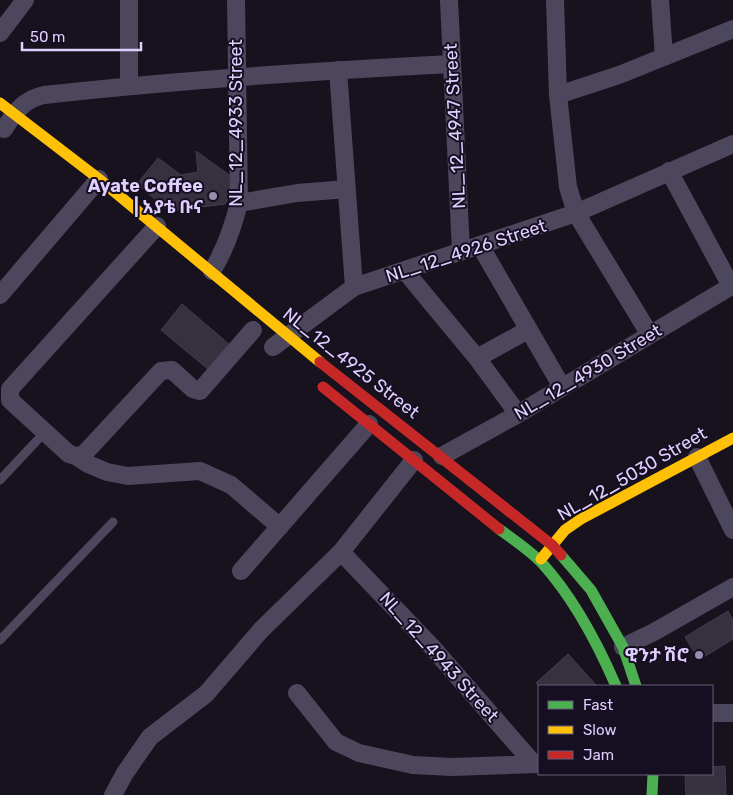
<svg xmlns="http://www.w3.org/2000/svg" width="733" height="795" font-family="Rubik,'Noto Sans Ethiopic',sans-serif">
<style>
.building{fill:#36303f;stroke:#453c50}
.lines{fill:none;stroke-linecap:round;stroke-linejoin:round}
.lane{stroke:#4d475e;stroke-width:9}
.street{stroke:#4d475e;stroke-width:18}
.fast{stroke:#4caf50;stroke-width:11}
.slow{stroke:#ffc107;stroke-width:11}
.jam{stroke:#c62828;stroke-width:11}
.poi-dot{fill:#998daf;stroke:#160e21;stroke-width:2}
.labels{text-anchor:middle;stroke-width:4;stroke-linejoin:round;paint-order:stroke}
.street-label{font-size:18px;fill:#dfcffe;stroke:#160e21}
.poi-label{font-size:18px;font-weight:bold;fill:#dfcffe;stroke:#160e21;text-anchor:end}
</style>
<rect width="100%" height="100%" fill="#17121d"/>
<path class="building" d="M 196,151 L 239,182 L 225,204 L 169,211 L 137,184 L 158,158 L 181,175 L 198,172 Z
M 182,304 L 230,345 L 209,370 L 161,330 Z
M 728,611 L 733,620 L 733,639 L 699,660 L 685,637 Z
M 568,654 L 597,686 L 539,686 L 536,683 Z
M 725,766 L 726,795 L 686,795 L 685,774 L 712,774 L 712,767 Z"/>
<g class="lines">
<path class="lane" d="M 0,480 L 45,432
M 0,640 L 113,522"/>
<path class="street" d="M 129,0 L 129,86
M 449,0 L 461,252
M 555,0 L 558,95 L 568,187 L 576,213 L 650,335
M 660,0 L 664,57
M 0,33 L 25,0
M 338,70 L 354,287
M 558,95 L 619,75 L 733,29
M 4,129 C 15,112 24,99 44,95 C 179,80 315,71 451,64
M 669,171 L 731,286
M 239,203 L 297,193 L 347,189
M 157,226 L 10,389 L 10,400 L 69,454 L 76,456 L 88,464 L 107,472 L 128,476 L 200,471 L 231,485 L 280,527
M 481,247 L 562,387
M 212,271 C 225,250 233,227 239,203 L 236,0
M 405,271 L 477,358 L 518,414
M 0,295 L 99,179
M 273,347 L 354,287 L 576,213 L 733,144
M 477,358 L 528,330
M 76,456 L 83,455 L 161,371 L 172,370 L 193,389 L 200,391 L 253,330
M 442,456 L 518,414 L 733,285
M 697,457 L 733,530
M 341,552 L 432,647 L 534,764
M 241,571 L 369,424
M 623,647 L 654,632 L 733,587
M 297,693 L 336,742 L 359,753 L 413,765 L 452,767 L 539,764
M 712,713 L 733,713
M 113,795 L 125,773 L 150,737 L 206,694 L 261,630 L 341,552 L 414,460"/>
<path class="fast" d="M 499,529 C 513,539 529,550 541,562 C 574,598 597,642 616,686
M 561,555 L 591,590 L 623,647 L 636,686
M 652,795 L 653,774"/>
<path class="slow" d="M 0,103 L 99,179 L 320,362
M 541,559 L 565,530 L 581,519 L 733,438"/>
<path class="jam" d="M 320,362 L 552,545 L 561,555
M 323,387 L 499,529"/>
</g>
<g class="poi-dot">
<circle cx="213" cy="196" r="5"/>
<circle cx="699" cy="655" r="5"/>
</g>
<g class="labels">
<g class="street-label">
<text transform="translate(236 123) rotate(-90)" y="6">NL_12_4933 Street</text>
<text transform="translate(455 126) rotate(-93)" y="6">NL_12_4947 Street</text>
<text transform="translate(466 251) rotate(-18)" y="6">NL_12_4926 Street</text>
<text transform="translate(351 363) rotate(38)" y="6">NL_12_4925 Street</text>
<text transform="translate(588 372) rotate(-31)" y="6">NL_12_4930 Street</text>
<text transform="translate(632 474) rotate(-30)" y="6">NL_12_5030 Street</text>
<text transform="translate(439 657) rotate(48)" y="6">NL_12_4943 Street</text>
</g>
<g class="poi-label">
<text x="203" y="192">Ayate Coffee<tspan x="203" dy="21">| አያቴ ቡና</tspan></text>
<text x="689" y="661">ዊንታ ሽሮ</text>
</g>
</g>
<rect x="538" y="685" width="175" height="90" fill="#160e21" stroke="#665b79"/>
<rect x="548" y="701" width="25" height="8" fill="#4caf50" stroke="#665b79"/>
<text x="583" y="710" font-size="15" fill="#dfcffe">Fast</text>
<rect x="548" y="726" width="25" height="8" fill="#ffc107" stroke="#665b79"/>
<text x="583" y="735" font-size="15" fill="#dfcffe">Slow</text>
<rect x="548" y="751" width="25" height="8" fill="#c62828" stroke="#665b79"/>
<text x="583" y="760" font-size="15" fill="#dfcffe">Jam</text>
<path d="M22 42v8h119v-8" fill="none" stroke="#dfcffe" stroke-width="2.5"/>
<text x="30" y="42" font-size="15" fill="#dfcffe" stroke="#160e21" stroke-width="4" paint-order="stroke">50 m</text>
</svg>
